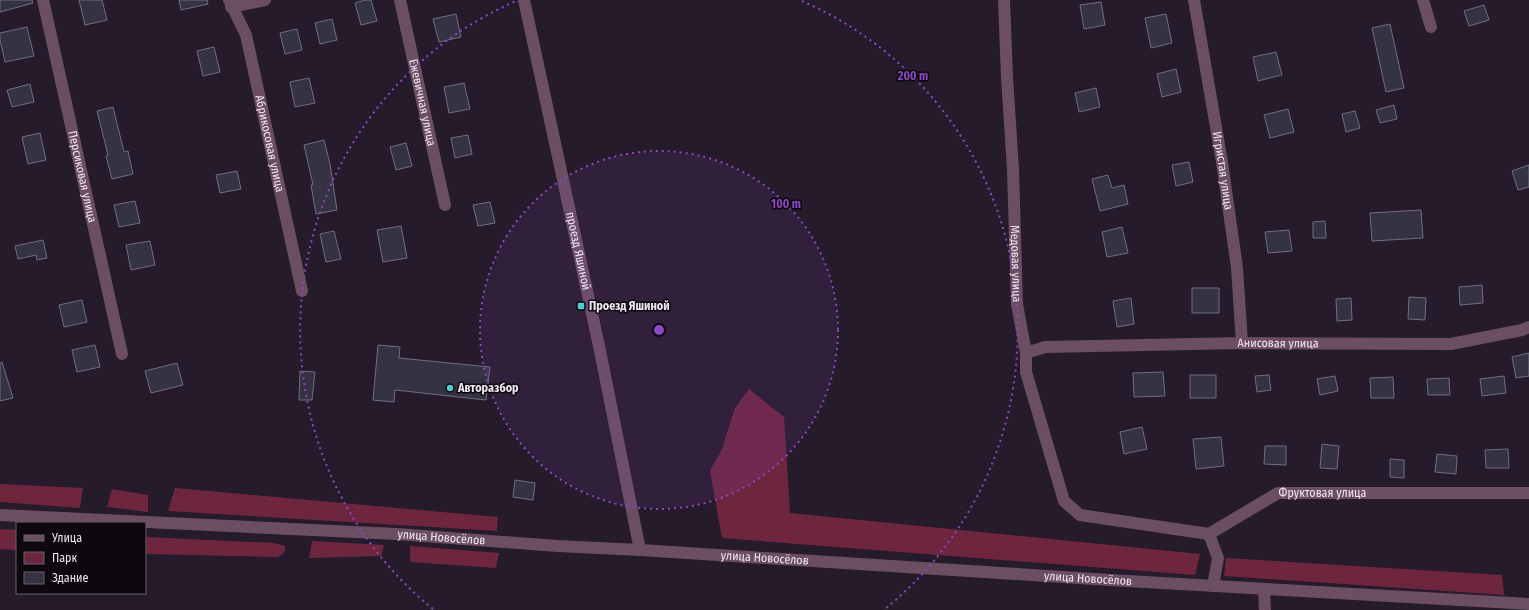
<svg xmlns="http://www.w3.org/2000/svg" width="1529" height="610" font-family="'Fira Sans Condensed',sans-serif">
<style>
.green{fill:#6e263f}
.building{fill:#353244;stroke:#716e83}
.lines{fill:none;stroke-linecap:round;stroke-linejoin:round}
.minor{stroke:#6c4e63;stroke-width:12}
.ring{fill:none;stroke:#8c48c6;stroke-width:2;stroke-dasharray:2 4}
.poi-dot{fill:#52ccd1;stroke:#0c080e;stroke-width:1.5}
.labels{text-anchor:middle;stroke-width:3;stroke-linejoin:round;paint-order:stroke}
.street-label{font-size:12px;fill:#eee7f1;stroke:#0c080e}
.poi-label{font-size:12px;font-weight:bold;fill:#eee7f1;stroke:#0c080e;text-anchor:start}
.centre{fill:#8c48c6;stroke:#0c080e;stroke-width:2}
.ring-label{font-size:12px;text-anchor:middle;font-weight:bold;fill:#8c48c6;stroke:#0c080e;stroke-width:3;stroke-linejoin:round;paint-order:stroke}
</style>
<rect width="100%" height="100%" fill="#251b2a"/>
<path class="green" d="M 749,389 L 784,417 L 790,513 L 1200,554 L 1195,575 L 722,538 L 710,471 L 722,449 L 735,408 Z
M 0,484 L 83,488 L 80,508 L 0,502 Z
M 175,488 L 498,517 L 497,531 L 168,511 Z
M 112,489 L 148,495 L 148,512 L 107,507 Z
M 0,529 L 17,530 L 17,550 L 0,549 Z
M 145,537 L 274,543 L 285,546 L 285,552 L 278,557 L 145,554 Z
M 312,541 L 384,545 L 381,556 L 309,558 Z
M 410,546 L 499,553 L 496,568 L 410,562 Z
M 1226,558 L 1502,575 L 1504,595 L 1224,576 Z"/>
<path class="building" d="M 0,0 L 32,0 L 33,3 L 0,12 Z
M 79,0 L 102,0 L 107,20 L 85,25 Z
M 179,0 L 207,0 L 208,4 L 181,10 Z
M 365,0 L 371,0 L 377,21 L 361,25 L 355,3 Z
M 1101,2 L 1105,25 L 1084,29 L 1080,5 Z
M 1484,5 L 1489,20 L 1469,26 L 1464,11 Z
M 456,14 L 461,37 L 439,42 L 433,19 Z
M 1166,14 L 1172,43 L 1151,48 L 1145,18 Z
M 332,19 L 337,40 L 320,44 L 315,23 Z
M 1390,24 L 1404,88 L 1386,92 L 1372,28 Z
M 27,27 L 34,56 L 5,62 L 0,40 L 0,33 Z
M 297,29 L 302,50 L 285,54 L 280,33 Z
M 214,47 L 220,72 L 203,76 L 197,51 Z
M 1276,52 L 1282,75 L 1258,81 L 1253,57 Z
M 1176,69 L 1181,92 L 1162,97 L 1157,74 Z
M 309,78 L 315,103 L 295,107 L 290,82 Z
M 464,83 L 470,109 L 449,113 L 444,87 Z
M 30,84 L 34,102 L 12,107 L 7,90 Z
M 1096,88 L 1100,107 L 1079,112 L 1075,93 Z
M 1394,105 L 1397,119 L 1380,123 L 1376,110 Z
M 113,107 L 124,152 L 128,151 L 133,174 L 112,179 L 106,156 L 108,155 L 97,111 Z
M 1288,109 L 1294,132 L 1270,138 L 1264,115 Z
M 1355,111 L 1360,128 L 1346,132 L 1342,114 Z
M 40,133 L 46,160 L 28,164 L 22,137 Z
M 468,135 L 472,154 L 455,158 L 451,138 Z
M 324,140 L 330,164 L 337,210 L 316,214 L 311,185 L 313,185 L 304,145 Z
M 406,143 L 412,166 L 396,170 L 390,147 Z
M 1189,162 L 1193,182 L 1176,186 L 1172,165 Z
M 1529,165 L 1529,187 L 1518,190 L 1512,171 Z
M 237,171 L 241,189 L 220,193 L 216,175 Z
M 1108,175 L 1112,188 L 1124,185 L 1128,204 L 1100,211 L 1092,179 Z
M 135,201 L 140,223 L 119,227 L 114,205 Z
M 490,202 L 495,223 L 478,226 L 473,205 Z
M 1421,210 L 1423,238 L 1372,241 L 1370,213 Z
M 1325,221 L 1326,238 L 1313,238 L 1313,222 Z
M 401,226 L 407,258 L 383,262 L 377,230 Z
M 1122,227 L 1128,253 L 1107,257 L 1102,232 Z
M 1289,230 L 1292,251 L 1268,253 L 1265,232 Z
M 334,231 L 341,259 L 326,262 L 320,234 Z
M 43,240 L 47,258 L 37,260 L 36,255 L 18,259 L 15,246 Z
M 150,241 L 155,265 L 131,270 L 126,245 Z
M 1482,285 L 1483,303 L 1460,305 L 1459,287 Z
M 1192,288 L 1219,288 L 1219,313 L 1192,313 Z
M 1409,297 L 1426,298 L 1425,320 L 1408,319 Z
M 1131,298 L 1134,324 L 1117,327 L 1113,301 Z
M 1351,298 L 1352,320 L 1337,321 L 1336,299 Z
M 82,300 L 87,322 L 64,327 L 59,305 Z
M 95,345 L 100,367 L 77,372 L 72,350 Z
M 378,345 L 400,347 L 399,358 L 490,367 L 486,400 L 395,390 L 394,402 L 373,400 Z
M 1529,353 L 1529,376 L 1516,378 L 1512,357 Z
M 2,362 L 13,398 L 0,401 L 0,363 Z
M 177,363 L 183,385 L 151,393 L 145,371 Z
M 300,371 L 315,372 L 312,400 L 299,400 Z
M 1163,372 L 1165,396 L 1134,397 L 1133,373 Z
M 1190,375 L 1216,375 L 1216,398 L 1190,398 Z
M 1269,375 L 1271,390 L 1257,392 L 1255,376 Z
M 1335,376 L 1338,391 L 1320,395 L 1317,379 Z
M 1504,376 L 1506,393 L 1482,396 L 1480,379 Z
M 1393,377 L 1394,398 L 1371,398 L 1370,378 Z
M 1449,378 L 1450,395 L 1428,395 L 1427,379 Z
M 1142,427 L 1147,449 L 1124,454 L 1120,432 Z
M 1221,437 L 1224,466 L 1196,469 L 1193,439 Z
M 1322,444 L 1339,446 L 1337,469 L 1320,468 Z
M 1265,446 L 1286,446 L 1286,465 L 1264,464 Z
M 1508,449 L 1509,468 L 1486,468 L 1485,450 Z
M 1437,454 L 1457,456 L 1456,474 L 1435,472 Z
M 1390,459 L 1404,460 L 1404,478 L 1390,477 Z
M 515,480 L 535,483 L 533,500 L 513,497 Z"/>
<g class="lines">
<g class="minor">
<path id="s1" d="M 43,0 L 122,354"/>
<path id="s2" d="M 229,0 L 246,35 L 302,291"/>
<path id="s3" d="M 400,0 L 445,205"/>
<path id="s4" d="M 524,0 L 599,346 L 640,550"/>
<path id="s5" d="M 1004,0 L 1007,77 L 1013,169 L 1017,304 L 1026,353 L 1026,372 L 1064,501 L 1080,515 L 1209,534 L 1278,493 L 1529,493"/>
<path id="s6" d="M 1194,0 L 1222,162 L 1237,268 L 1242,343"/>
<path d="M 1423,0 L 1431,27"/>
<path d="M 231,7 L 265,0"/>
<path id="s7" d="M 1026,353 L 1045,347 L 1242,343 L 1451,344 L 1522,330 L 1529,327"/>
<path id="s8" d="M 0,515 L 397,534 L 558,546 L 640,550 L 1110,580 L 1529,604"/>
<path d="M 1209,534 L 1218,558 L 1213,586"/>
<path d="M 1264,589 L 1265,610"/>
</g>
</g>
<circle cx="659" cy="330" r="179" fill="#8c48c6" fill-opacity=".12"/>
<g class="ring">
<circle cx="659" cy="330" r="179"/>
<path d="M433 609A359 359 0 0 1 516 1M802 1A359 359 0 0 1 885 609"/>
</g>
<g class="poi-dot">
<rect x="577" y="302" width="8" height="8" rx="2"/>
<circle cx="450" cy="388" r="4"/>
</g>
<g class="labels">
<g class="street-label">
<text dy="4" stroke="none"><textPath href="#s3" startOffset="105">Ежевичная улица</textPath></text>
<text dy="4" stroke="none"><textPath href="#s2" startOffset="150">Абрикосовая улица</textPath></text>
<text dy="4" stroke="none"><textPath href="#s6" startOffset="173">Игристая улица</textPath></text>
<text dy="4" stroke="none"><textPath href="#s1" startOffset="181">Персиковая улица</textPath></text>
<text dy="4" stroke="none"><textPath href="#s4" startOffset="257">проезд Яшиной</textPath></text>
<text dy="4" stroke="none"><textPath href="#s5" startOffset="264">Медовая улица</textPath></text>
<text dy="4" stroke="none"><textPath href="#s7" startOffset="253">Анисовая улица</textPath></text>
<text dy="4" stroke="none"><textPath href="#s5" startOffset="784">Фруктовая улица</textPath></text>
<text dy="4" stroke="none"><textPath href="#s8" startOffset="442">улица Новосёлов</textPath></text>
<text dy="4" stroke="none"><textPath href="#s8" startOffset="766">улица Новосёлов</textPath></text>
<text dy="4" stroke="none"><textPath href="#s8" startOffset="1090">улица Новосёлов</textPath></text>
</g>
<g class="poi-label">
<text x="589" y="310">Проезд Яшиной</text>
<text x="458" y="392">Авторазбор</text>
</g>
</g>
<circle cx="659" cy="330" r="6" class="centre"/>
<g class="ring-label">
<text x="913" y="80">200 m</text>
<text x="786" y="208">100 m</text>
</g>
<rect x="16" y="522" width="130" height="72" fill="#0c080e" stroke="#666169"/>
<rect x="24" y="535" width="20" height="6" fill="#6c4e63" stroke="#666169"/>
<text x="52" y="542" font-size="12" fill="#eee7f1">Улица</text>
<rect x="24" y="552" width="20" height="12" fill="#6e263f" stroke="#666169"/>
<text x="52" y="562" font-size="12" fill="#eee7f1">Парк</text>
<rect x="24" y="572" width="20" height="12" fill="#353244" stroke="#666169"/>
<text x="52" y="582" font-size="12" fill="#eee7f1">Здание</text>
</svg>
